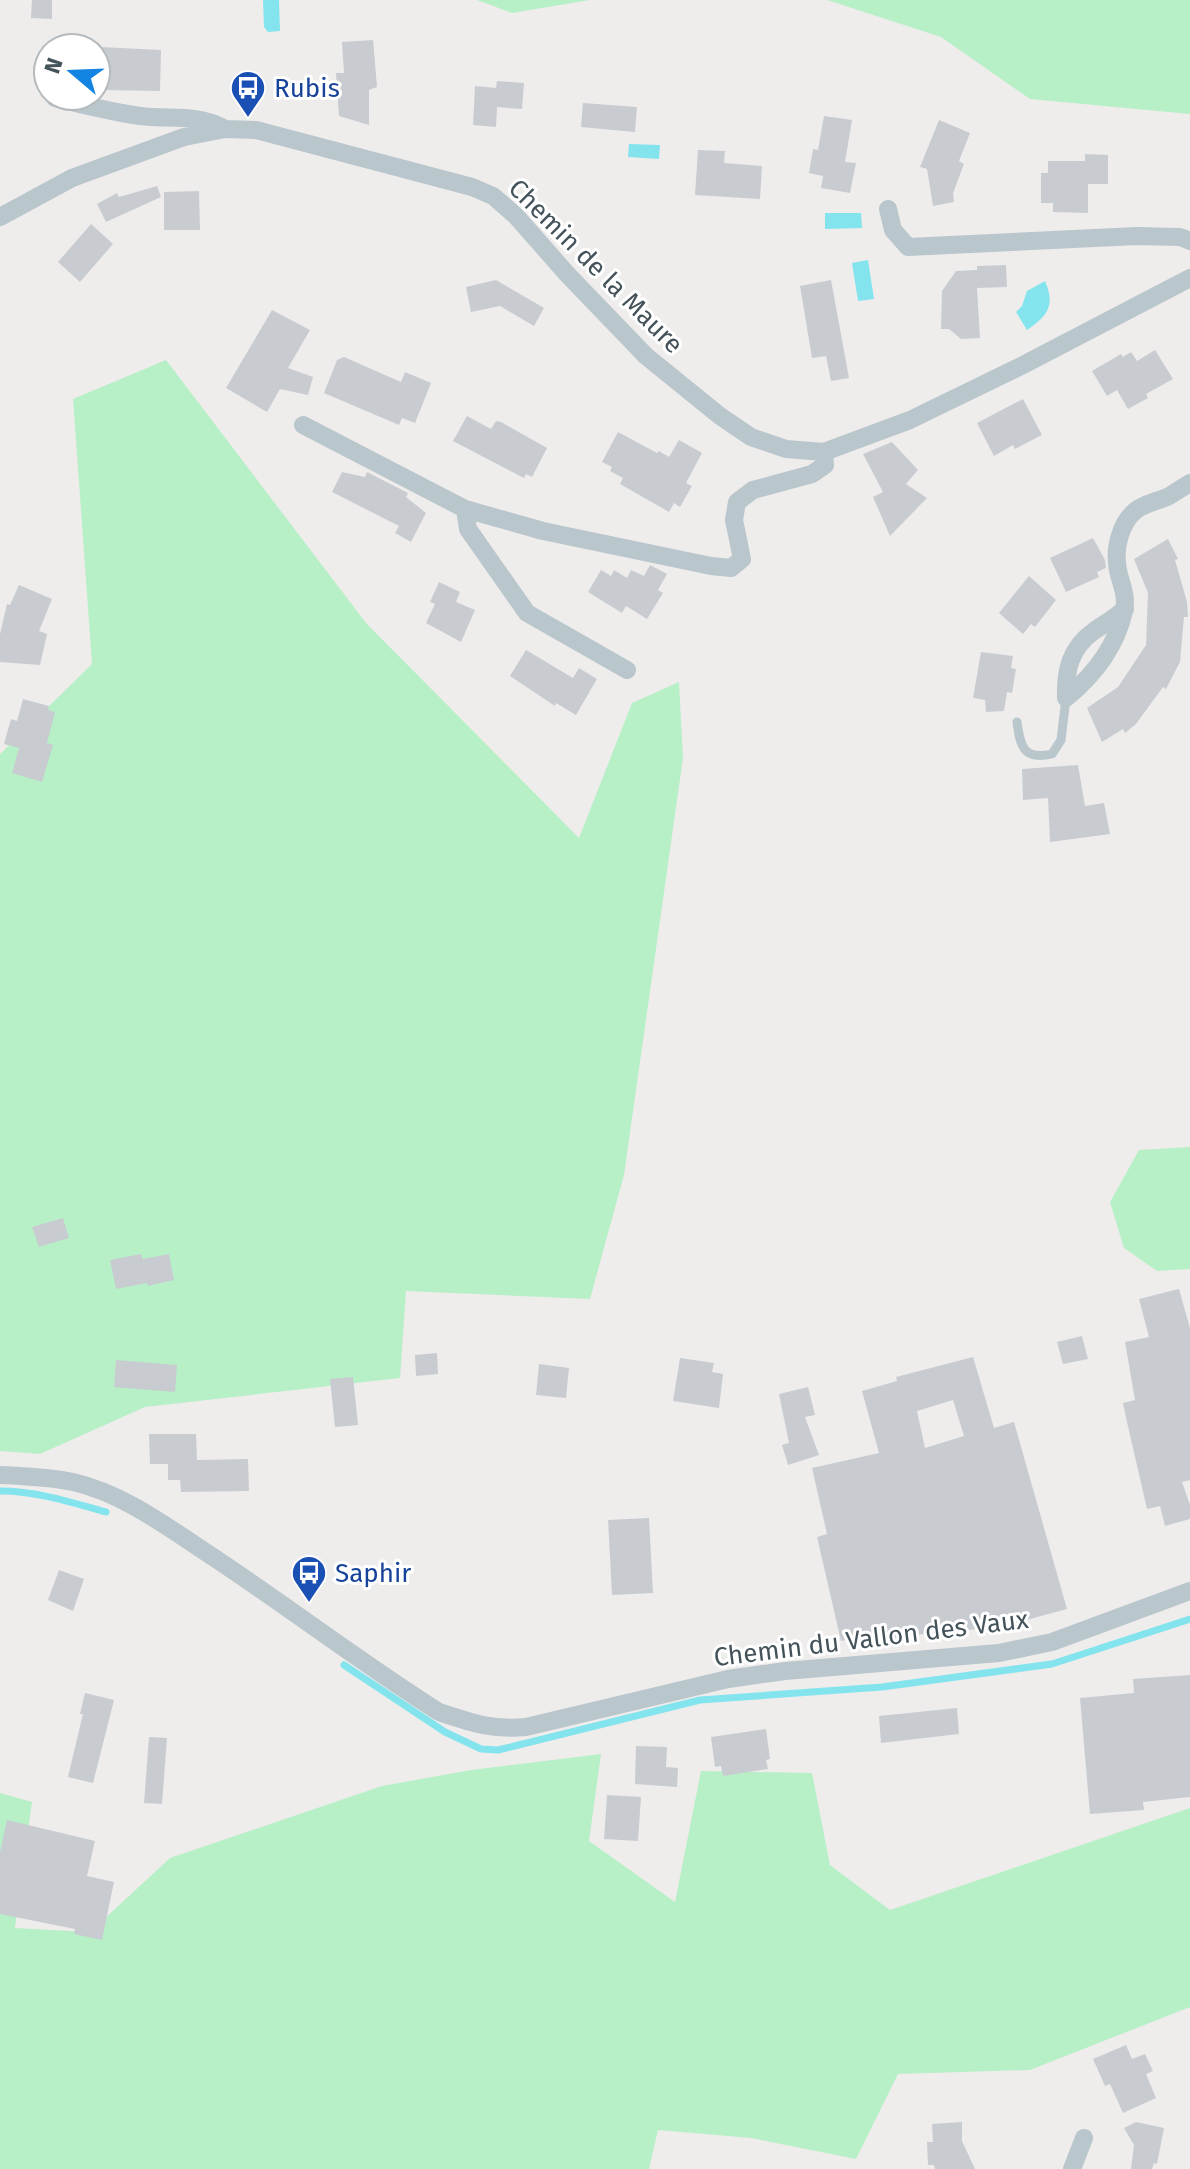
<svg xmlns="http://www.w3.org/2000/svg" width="1190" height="2169" font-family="'Fira Sans',sans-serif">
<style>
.green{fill:#b7f0c7}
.water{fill:#83e4ee}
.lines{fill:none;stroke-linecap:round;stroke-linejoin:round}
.stream{stroke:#83e4ee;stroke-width:7}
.building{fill:#c8ccd1;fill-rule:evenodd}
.service{stroke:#b9c6cc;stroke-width:9}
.minor{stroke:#b9c6cc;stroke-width:18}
.labels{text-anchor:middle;stroke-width:6;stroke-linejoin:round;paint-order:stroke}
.transit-label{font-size:26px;fill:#164399;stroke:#fff;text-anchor:start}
.street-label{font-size:26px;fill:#44525a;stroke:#fff}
</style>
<rect width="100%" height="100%" fill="#efecec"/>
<path class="green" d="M 477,0 L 590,0 L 512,13 Z
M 827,0 L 1190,0 L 1190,114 L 1030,99 L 941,37 Z
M 166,360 L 366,623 L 579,838 L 632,703 L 679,682 L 683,758 L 624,1175 L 590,1299 L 406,1291 L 400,1378 L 145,1407 L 40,1454 L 0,1451 L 0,754 L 92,664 L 73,399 Z
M 1190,1147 L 1190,1269 L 1157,1271 L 1124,1248 L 1110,1202 L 1139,1150 Z
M 601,1754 L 589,1841 L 675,1902 L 701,1771 L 812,1773 L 830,1865 L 890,1910 L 1190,1808 L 1190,2007 L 1030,2070 L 898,2074 L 856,2159 L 751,2138 L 658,2130 L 649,2169 L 0,2169 L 0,1793 L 32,1802 L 15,1928 L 90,1932 L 170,1858 L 382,1786 L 471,1770 Z"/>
<path class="water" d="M 263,0 L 279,0 L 280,31 L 268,32 L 264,27 Z
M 629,144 L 660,145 L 659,159 L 628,157 Z
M 825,213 L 861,213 L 862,228 L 825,229 Z
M 868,260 L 874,299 L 858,301 L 852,263 Z
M 1045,281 C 1056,306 1047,316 1027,330 L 1016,312 L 1022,306 L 1027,291 Z"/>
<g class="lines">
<path class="stream" d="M 0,1491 C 36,1491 71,1502 106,1512
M 344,1665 L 445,1732 L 481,1749 L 498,1750 L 700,1700 L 882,1687 L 1052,1664 L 1190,1619"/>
</g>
<path class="building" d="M 32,0 L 52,0 L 52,19 L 31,18 Z
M 373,40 L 377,87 L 369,90 L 369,125 L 339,116 L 336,73 L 344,73 L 342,42 Z
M 101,47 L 161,50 L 160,91 L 101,90 Z
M 497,81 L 524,83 L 522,109 L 497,107 L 496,127 L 473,125 L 475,86 L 496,88 Z
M 583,103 L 637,107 L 635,132 L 581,127 Z
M 824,116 L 852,120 L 845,162 L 856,163 L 850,193 L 821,188 L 823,176 L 809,173 L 813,149 L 818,150 Z
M 939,120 L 970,133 L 959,161 L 964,164 L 953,193 L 954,202 L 933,206 L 927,169 L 920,167 Z
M 698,150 L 725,151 L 724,163 L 762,166 L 760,199 L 695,195 Z
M 1085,154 L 1108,155 L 1108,184 L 1088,184 L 1088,213 L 1053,212 L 1053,203 L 1041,203 L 1041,173 L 1048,173 L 1048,161 L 1085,161 Z
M 157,186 L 161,197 L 106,222 L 97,204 L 117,193 L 119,197 Z
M 199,191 L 200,230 L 164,230 L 164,192 Z
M 91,224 L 113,244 L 80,282 L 58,262 Z
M 1006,265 L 1007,287 L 977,288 L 980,338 L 961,339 L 949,329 L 941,329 L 942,291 L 956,271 L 977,270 L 977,266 Z
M 496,280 L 544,308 L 534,326 L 500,306 L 471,312 L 466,287 Z
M 831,280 L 849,378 L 831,381 L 826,356 L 812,358 L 800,286 Z
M 272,310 L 310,330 L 288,368 L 313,377 L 308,395 L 280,389 L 267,412 L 226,388 Z
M 1155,350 L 1173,379 L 1146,394 L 1148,398 L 1128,409 L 1117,390 L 1107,396 L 1092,371 L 1121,354 L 1123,357 L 1131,352 L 1137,361 Z
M 344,357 L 401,382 L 405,372 L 431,383 L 415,423 L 402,418 L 399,425 L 324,393 L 337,360 Z
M 1023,399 L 1042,435 L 1015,449 L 1013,445 L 994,456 L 977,423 Z
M 467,416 L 491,429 L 496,421 L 501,422 L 547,448 L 532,477 L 526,474 L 524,478 L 453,441 Z
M 618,432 L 657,453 L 659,451 L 669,457 L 679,440 L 702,453 L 686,483 L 692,486 L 680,507 L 674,503 L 669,512 L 620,484 L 623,478 L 610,471 L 612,467 L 602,462 Z
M 892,442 L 918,470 L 906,484 L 927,498 L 890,536 L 873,497 L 883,492 L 863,454 Z
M 342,472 L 365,477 L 367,472 L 408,493 L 406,497 L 426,513 L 411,542 L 395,533 L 399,526 L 332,492 Z
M 1093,538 L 1105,560 L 1106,568 L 1097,572 L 1099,577 L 1066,592 L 1050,558 Z
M 1168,539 L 1178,559 L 1175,560 L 1187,602 L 1188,617 L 1184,617 L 1180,662 L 1166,689 L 1163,687 L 1136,724 L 1125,733 L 1123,729 L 1102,742 L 1087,708 L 1118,687 L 1146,645 L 1148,593 L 1134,559 Z
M 650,565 L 667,574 L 658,590 L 663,593 L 647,619 L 626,606 L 622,613 L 588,592 L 601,570 L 611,576 L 614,570 L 627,578 L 631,570 L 644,576 Z
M 1029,576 L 1056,600 L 1035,627 L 1031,624 L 1023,634 L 999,613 Z
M 439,582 L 460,592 L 456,602 L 475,610 L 461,642 L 426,623 L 435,604 L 430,602 Z
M 19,585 L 52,599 L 39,631 L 47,634 L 40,665 L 0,662 L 0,634 L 7,604 L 10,605 Z
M 526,650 L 573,678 L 579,668 L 597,679 L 576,715 L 556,703 L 555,706 L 510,676 Z
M 981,652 L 1013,656 L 1011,668 L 1016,669 L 1012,693 L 1007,692 L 1004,711 L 986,712 L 985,700 L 973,698 Z
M 23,699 L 49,706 L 48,710 L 55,712 L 47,743 L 53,745 L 42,782 L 12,773 L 19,748 L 4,744 L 11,719 L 17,721 Z
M 1078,765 L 1085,806 L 1104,803 L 1110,834 L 1050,842 L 1048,798 L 1023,800 L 1022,769 Z
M 63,1218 L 69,1238 L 39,1247 L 32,1227 Z
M 141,1254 L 143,1259 L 169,1254 L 174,1280 L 148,1286 L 147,1283 L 116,1289 L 110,1260 Z
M 1179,1289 L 1190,1328 L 1190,1480 L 1182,1482 L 1190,1505 L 1190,1519 L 1165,1526 L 1160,1506 L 1147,1509 L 1127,1422 L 1123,1403 L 1135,1400 L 1125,1342 L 1149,1337 L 1139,1299 Z
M 1082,1336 L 1088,1359 L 1063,1364 L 1057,1342 Z
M 437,1353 L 438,1374 L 416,1376 L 415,1355 Z
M 973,1357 L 994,1428 L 1014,1422 L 1067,1609 L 1004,1626 L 960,1631 L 959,1626 L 886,1642 L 886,1638 L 865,1641 L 863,1637 L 841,1641 L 817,1537 L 827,1534 L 812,1468 L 879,1453 L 862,1391 L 897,1381 L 896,1377 ZM 953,1400 L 964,1436 L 925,1448 L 917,1411 Z
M 680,1358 L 714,1363 L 712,1372 L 723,1374 L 719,1408 L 673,1401 Z
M 116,1360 L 177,1365 L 175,1392 L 114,1387 Z
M 539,1364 L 569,1368 L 566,1398 L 536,1395 Z
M 353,1377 L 358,1425 L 335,1427 L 330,1379 Z
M 808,1387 L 815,1415 L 805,1417 L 819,1455 L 788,1465 L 782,1445 L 789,1443 L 779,1394 Z
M 149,1434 L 196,1434 L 197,1460 L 248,1459 L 249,1491 L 181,1492 L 180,1480 L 168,1480 L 168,1464 L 150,1464 Z
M 649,1518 L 653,1593 L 612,1595 L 608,1520 Z
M 59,1570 L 84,1579 L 73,1611 L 48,1600 Z
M 1190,1675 L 1190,1797 L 1143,1802 L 1144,1810 L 1090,1814 L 1080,1698 L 1134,1693 L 1133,1679 Z
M 85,1693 L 114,1700 L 93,1783 L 68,1777 L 83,1714 L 80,1714 Z
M 957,1708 L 959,1734 L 881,1743 L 879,1716 Z
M 766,1729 L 770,1759 L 766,1760 L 768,1769 L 723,1776 L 721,1766 L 715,1767 L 711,1737 Z
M 149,1737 L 167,1738 L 162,1804 L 144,1803 Z
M 636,1746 L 667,1747 L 666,1767 L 678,1768 L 677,1787 L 635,1784 Z
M 607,1795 L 641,1797 L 638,1841 L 604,1839 Z
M 7,1820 L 95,1841 L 87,1876 L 114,1882 L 102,1940 L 74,1934 L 75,1929 L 0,1914 L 0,1852 Z
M 1126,2045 L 1132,2059 L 1145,2054 L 1153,2071 L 1146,2074 L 1156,2098 L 1123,2113 L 1110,2084 L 1105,2086 L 1093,2059 Z
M 962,2122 L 962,2141 L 975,2169 L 935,2169 L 934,2165 L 928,2165 L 927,2142 L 933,2142 L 932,2124 Z
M 1136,2122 L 1164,2128 L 1157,2164 L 1154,2163 L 1152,2169 L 1131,2169 L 1134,2145 L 1124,2128 Z"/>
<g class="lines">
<path class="service" d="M 1017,722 C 1020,745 1023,761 1052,754 L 1061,740 L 1066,698"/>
<path class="minor" d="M 55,98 C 83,105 112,112 140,116 C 170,120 198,113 225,129
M 888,209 L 893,230 L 908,247 L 1137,236 L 1180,237 L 1190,241
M 0,217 L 72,178 L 184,137 L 225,129 L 256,130 L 472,187 L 493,196 L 516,216 L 567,274 L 646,356 L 720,416 L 751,437 L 786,449 L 824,452 L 910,420 L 1023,365 L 1190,278
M 303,425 L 465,509 L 543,531 L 711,566 L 731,568 L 742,559 L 734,520 L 737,502 L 753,490 L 812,474 L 825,465 L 824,452
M 465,509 L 468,529 L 527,613 L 627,670
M 1125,609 C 1115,618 1104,624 1094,631 C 1070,648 1065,671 1066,698 C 1093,676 1116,647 1124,611 C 1128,592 1118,580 1117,563 C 1115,546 1121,523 1135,511 C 1143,504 1159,501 1169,496 C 1176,492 1183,487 1190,483
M 0,1475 C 24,1476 49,1477 73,1482 C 122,1493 166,1526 207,1553 C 286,1605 360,1662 439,1712 C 472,1723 491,1730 526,1727 L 728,1679 L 785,1671 L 999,1653 L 1052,1642 L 1190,1591
M 1072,2169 L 1084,2138"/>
</g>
<defs>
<symbol id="bus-pin" viewBox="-11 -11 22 30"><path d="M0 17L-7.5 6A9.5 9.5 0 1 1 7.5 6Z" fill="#1a4fb4" stroke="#fff"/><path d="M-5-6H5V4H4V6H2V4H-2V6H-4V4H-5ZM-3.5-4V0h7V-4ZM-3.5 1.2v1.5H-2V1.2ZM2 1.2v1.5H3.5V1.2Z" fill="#fff"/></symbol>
</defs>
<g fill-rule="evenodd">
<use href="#bus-pin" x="228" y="68" width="40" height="54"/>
<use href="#bus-pin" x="289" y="1553" width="40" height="54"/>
</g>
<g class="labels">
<g class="transit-label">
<text x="274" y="97">Rubis</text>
<text x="335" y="1582">Saphir</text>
</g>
<g class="street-label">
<text transform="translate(596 266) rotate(45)" y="9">Chemin de la Maure</text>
<text transform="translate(871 1638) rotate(-7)" y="9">Chemin du Vallon des Vaux</text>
</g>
</g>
<g transform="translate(72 72) rotate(289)"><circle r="38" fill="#ffffff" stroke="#b4babd" stroke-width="2"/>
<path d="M0-6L14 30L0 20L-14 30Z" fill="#1384e2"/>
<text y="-12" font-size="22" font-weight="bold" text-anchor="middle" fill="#44525a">N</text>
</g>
</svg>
